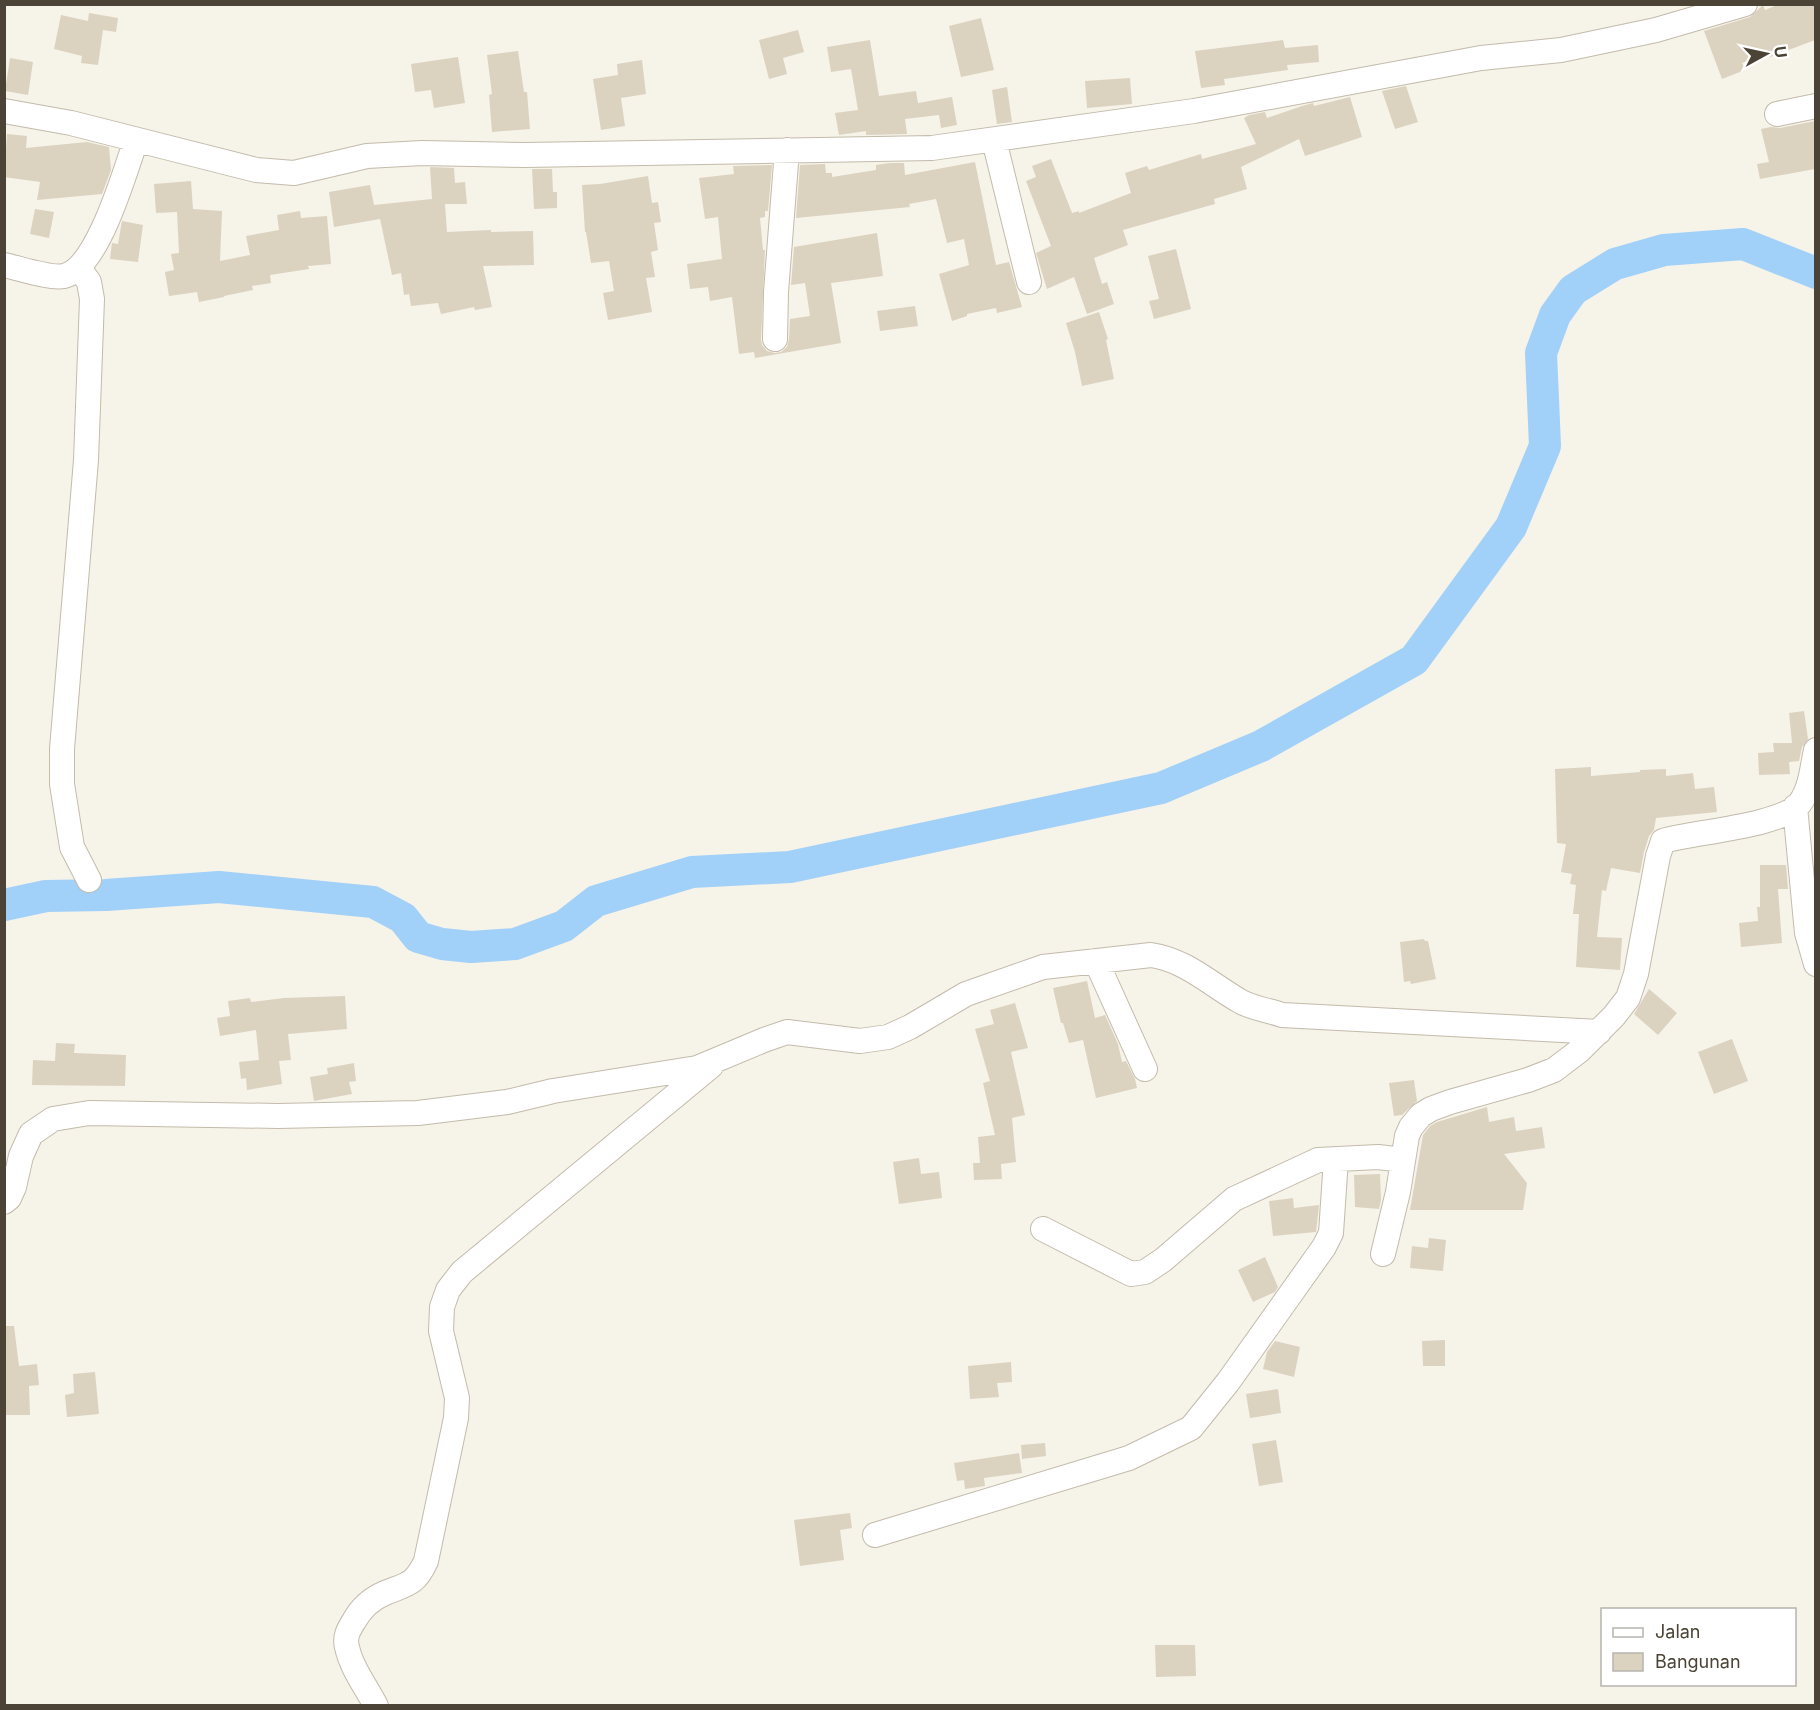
<svg xmlns="http://www.w3.org/2000/svg" width="1820" height="1710" font-family="Inter,sans-serif">
<style>
.lines{fill:none;stroke-linecap:round;stroke-linejoin:round}
.river{stroke:#a1d0f8;stroke-width:32}
.building{fill:#dcd2c0}
.minor-casing{stroke:#c3bbab;stroke-width:26}
.minor{stroke:#fff;stroke-width:24}
</style>
<rect width="100%" height="100%" fill="#f6f3e9"/>
<g class="lines">
<path class="river" d="M 4,905 L 46,896 L 106,895 L 219,887 L 373,902 L 403,918 L 418,937 L 442,944 L 471,947 L 515,944 L 564,926 L 596,901 L 692,872 L 790,867 L 1161,788 L 1261,746 L 1414,660 L 1511,527 L 1545,446 L 1541,353 L 1555,315 L 1573,290 L 1615,264 L 1664,250 L 1743,244 L 1816,273"/>
</g>
<path class="building" d="M 1780,4 L 1815,4 L 1815,40 L 1770,57 L 1768,53 L 1742,63 L 1745,70 L 1722,79 L 1704,31 L 1750,17 L 1763,5 L 1765,10 Z
M 89,13 L 118,18 L 116,32 L 103,30 L 98,65 L 81,63 L 82,56 L 54,49 L 61,15 L 88,21 Z
M 981,18 L 994,70 L 961,77 L 949,26 Z
M 798,30 L 804,52 L 783,58 L 787,74 L 769,79 L 759,40 Z
M 870,40 L 879,96 L 916,91 L 918,103 L 952,97 L 957,125 L 941,128 L 939,115 L 905,119 L 907,134 L 866,135 L 866,131 L 839,135 L 835,113 L 858,110 L 851,69 L 831,72 L 827,47 Z
M 1283,40 L 1285,48 L 1318,45 L 1319,62 L 1287,65 L 1288,70 L 1224,79 L 1225,85 L 1201,88 L 1195,51 Z
M 518,51 L 524,92 L 527,92 L 530,129 L 492,132 L 489,95 L 492,94 L 487,55 Z
M 458,57 L 465,103 L 434,108 L 431,90 L 415,92 L 411,64 Z
M 10,58 L 33,62 L 28,95 L 5,91 Z
M 642,60 L 646,94 L 621,98 L 625,126 L 601,130 L 593,79 L 618,75 L 617,64 Z
M 1130,78 L 1132,104 L 1087,108 L 1085,81 Z
M 1406,86 L 1418,122 L 1395,129 L 1382,91 Z
M 1007,87 L 1012,122 L 997,124 L 992,90 Z
M 1350,97 L 1362,137 L 1305,156 L 1299,139 L 1241,167 L 1247,189 L 1214,199 L 1215,204 L 1123,230 L 1128,245 L 1094,258 L 1102,284 L 1107,282 L 1114,304 L 1087,314 L 1074,277 L 1047,289 L 1036,253 L 1051,246 L 1026,181 L 1036,177 L 1032,166 L 1051,159 L 1072,213 L 1079,211 L 1079,213 L 1131,193 L 1125,173 L 1147,166 L 1149,170 L 1201,154 L 1202,159 L 1256,144 L 1244,118 L 1249,115 L 1265,112 L 1267,118 L 1302,106 L 1313,103 L 1314,106 Z
M 1815,121 L 1815,169 L 1760,179 L 1757,164 L 1769,162 L 1761,129 L 1771,127 L 1780,128 Z
M 7,134 L 27,136 L 26,148 L 87,142 L 109,147 L 111,170 L 102,194 L 37,200 L 40,182 L 4,177 Z
M 975,162 L 996,265 L 1009,262 L 1022,307 L 997,313 L 996,308 L 967,314 L 967,316 L 952,321 L 939,274 L 969,265 L 964,239 L 947,243 L 936,199 L 909,204 L 910,207 L 796,218 L 800,165 L 825,164 L 826,173 L 832,173 L 832,177 L 876,170 L 876,165 L 890,163 L 904,163 L 905,175 Z
M 772,165 L 768,211 L 765,211 L 765,217 L 760,218 L 763,250 L 765,250 L 761,339 L 762,345 L 767,351 L 775,353 L 781,352 L 787,347 L 789,339 L 790,319 L 810,316 L 805,283 L 791,285 L 794,247 L 877,233 L 883,276 L 831,283 L 841,343 L 755,358 L 754,352 L 739,354 L 732,297 L 710,301 L 708,287 L 690,289 L 687,264 L 722,259 L 718,217 L 705,219 L 699,178 L 734,174 L 733,166 Z
M 430,167 L 454,168 L 455,183 L 465,182 L 467,204 L 445,204 L 447,232 L 491,230 L 491,232 L 533,231 L 534,265 L 483,266 L 492,307 L 475,310 L 474,307 L 441,314 L 438,303 L 411,306 L 409,294 L 404,295 L 401,273 L 392,275 L 380,219 L 334,227 L 329,192 L 370,185 L 374,205 L 432,199 Z
M 532,169 L 552,169 L 553,192 L 557,192 L 557,208 L 534,209 Z
M 648,176 L 652,203 L 658,202 L 661,222 L 654,223 L 658,250 L 651,252 L 655,277 L 646,278 L 652,312 L 608,320 L 603,293 L 614,291 L 609,261 L 591,263 L 586,232 L 585,232 L 582,185 L 600,184 Z
M 191,181 L 193,209 L 222,211 L 220,261 L 250,255 L 246,236 L 279,230 L 277,215 L 300,211 L 301,218 L 327,216 L 331,264 L 308,266 L 309,269 L 270,275 L 271,283 L 252,286 L 253,290 L 224,296 L 224,297 L 199,302 L 197,292 L 169,296 L 165,272 L 174,270 L 171,254 L 179,253 L 177,212 L 156,213 L 154,184 Z
M 35,209 L 54,212 L 49,238 L 30,234 Z
M 122,221 L 143,225 L 138,262 L 110,259 L 112,243 L 118,244 Z
M 1176,249 L 1191,309 L 1154,319 L 1149,301 L 1159,299 L 1148,256 Z
M 915,306 L 918,326 L 880,331 L 877,311 Z
M 1099,312 L 1108,339 L 1106,340 L 1114,379 L 1082,386 L 1075,352 L 1066,323 Z
M 1804,711 L 1808,739 L 1802,747 L 1799,761 L 1789,762 L 1790,774 L 1759,775 L 1758,753 L 1774,752 L 1773,743 L 1792,743 L 1789,713 Z
M 1591,767 L 1591,776 L 1640,772 L 1640,770 L 1666,769 L 1666,776 L 1693,773 L 1695,789 L 1714,787 L 1717,812 L 1656,818 L 1654,830 L 1649,836 L 1644,852 L 1640,873 L 1611,868 L 1606,891 L 1602,890 L 1597,937 L 1622,938 L 1620,970 L 1576,967 L 1579,914 L 1573,914 L 1576,885 L 1570,884 L 1572,874 L 1561,872 L 1566,844 L 1557,843 L 1555,769 Z
M 1760,865 L 1786,865 L 1788,889 L 1778,889 L 1782,943 L 1741,947 L 1739,923 L 1758,921 L 1757,907 L 1760,907 Z
M 1424,939 L 1425,941 L 1428,941 L 1436,979 L 1411,984 L 1410,981 L 1404,982 L 1400,942 Z
M 1087,981 L 1095,1018 L 1105,1015 L 1118,1044 L 1122,1062 L 1126,1061 L 1135,1079 L 1137,1088 L 1096,1098 L 1083,1040 L 1069,1043 L 1063,1023 L 1061,1023 L 1053,988 Z
M 1649,989 L 1677,1013 L 1658,1035 L 1634,1014 Z
M 345,996 L 347,1029 L 288,1034 L 291,1060 L 279,1061 L 282,1084 L 247,1090 L 246,1078 L 241,1079 L 239,1062 L 259,1060 L 256,1030 L 220,1036 L 217,1018 L 230,1016 L 228,1001 L 250,998 L 251,1002 L 284,998 Z
M 1015,1003 L 1028,1048 L 1011,1052 L 1025,1115 L 1012,1118 L 1016,1162 L 1001,1164 L 1002,1179 L 974,1180 L 973,1163 L 980,1163 L 978,1137 L 995,1135 L 983,1083 L 990,1081 L 975,1029 L 994,1024 L 990,1010 Z
M 1732,1039 L 1748,1081 L 1714,1094 L 1698,1052 Z
M 56,1043 L 75,1044 L 74,1053 L 126,1055 L 125,1086 L 32,1085 L 33,1060 L 55,1061 Z
M 354,1063 L 356,1081 L 349,1082 L 352,1094 L 314,1101 L 310,1077 L 328,1074 L 327,1068 Z
M 1414,1080 L 1417,1101 L 1402,1115 L 1394,1116 L 1389,1083 Z
M 1487,1107 L 1489,1122 L 1514,1117 L 1516,1131 L 1542,1127 L 1545,1148 L 1504,1154 L 1527,1183 L 1523,1210 L 1410,1210 L 1423,1135 L 1430,1126 L 1437,1122 Z
M 919,1158 L 921,1174 L 939,1172 L 942,1198 L 899,1204 L 893,1162 Z
M 1380,1174 L 1381,1200 L 1379,1209 L 1355,1207 L 1354,1175 Z
M 1293,1198 L 1294,1208 L 1319,1205 L 1316,1232 L 1273,1236 L 1269,1201 Z
M 1429,1238 L 1446,1240 L 1443,1271 L 1410,1268 L 1412,1246 L 1428,1248 Z
M 1265,1257 L 1278,1287 L 1275,1292 L 1253,1302 L 1238,1270 Z
M 4,1326 L 14,1326 L 19,1366 L 37,1364 L 39,1385 L 29,1386 L 30,1415 L 4,1415 Z
M 1445,1340 L 1445,1366 L 1423,1366 L 1422,1341 Z
M 1275,1341 L 1300,1347 L 1294,1377 L 1263,1369 L 1267,1352 Z
M 1011,1362 L 1012,1382 L 997,1383 L 999,1397 L 970,1399 L 968,1366 Z
M 95,1372 L 99,1414 L 67,1417 L 65,1395 L 74,1393 L 73,1374 Z
M 1278,1389 L 1281,1413 L 1250,1418 L 1246,1394 Z
M 1276,1440 L 1283,1482 L 1259,1486 L 1252,1444 Z
M 1045,1443 L 1046,1456 L 1022,1459 L 1021,1445 Z
M 1019,1453 L 1022,1473 L 984,1478 L 985,1486 L 965,1489 L 964,1480 L 957,1481 L 954,1463 Z
M 850,1513 L 852,1528 L 840,1530 L 844,1560 L 800,1566 L 794,1520 Z
M 1155,1645 L 1195,1645 L 1196,1676 L 1156,1677 Z"/>
<g class="lines">
<defs>
<path id="minor" d="M 4,111 L 71,123 L 256,170 L 294,173 L 367,156 L 422,153 L 525,155 L 932,148 L 1194,111 L 1481,58 L 1561,50 L 1656,30 L 1745,4
M 1777,114 L 1816,106
M 994,140 L 1029,282
M 4,265 C 19,268 50,279 64,276 C 98,268 125,171 136,140
M 79,268 L 89,282 L 92,299 L 86,460 L 62,749 L 62,784 L 72,847 L 89,880
M 775,339 L 776,292 L 787,150
M 1795,807 L 1807,933 L 1816,964
M 1096,961 L 1145,1069
M 4,1202 L 9,1198 L 14,1187 L 21,1156 L 31,1134 L 53,1119 L 89,1113 L 278,1116 L 418,1113 L 507,1102 L 553,1091 L 697,1068 L 764,1040 L 787,1032 L 860,1041 L 888,1037 L 910,1027 L 966,994 L 1043,967 L 1151,955 C 1185,960 1209,983 1238,1000 C 1250,1008 1268,1010 1282,1015 L 1599,1032
M 1043,1229 L 1131,1274 L 1145,1272 L 1163,1260 L 1234,1199 L 1318,1160 L 1378,1157 L 1403,1160
M 1383,1254 L 1398,1192 L 1407,1136 L 1411,1127 L 1421,1115 L 1431,1109 L 1450,1102 L 1528,1080 L 1554,1070 L 1579,1051 L 1614,1016 L 1628,998 L 1636,974 L 1658,856 L 1663,841 C 1693,832 1783,826 1800,803 C 1811,788 1812,768 1816,750
M 875,1535 L 1129,1458 L 1191,1428 L 1228,1382 L 1324,1247 L 1331,1233 L 1336,1159
M 376,1706 C 366,1687 351,1667 347,1647 C 344,1637 349,1629 354,1621 C 361,1608 371,1599 385,1593 C 407,1584 415,1585 426,1561 L 456,1418 L 457,1398 L 441,1331 L 442,1307 L 448,1290 L 462,1272 L 711,1066"/>
</defs>
<use href="#minor" class="minor-casing"/>
<use href="#minor" class="minor"/>
</g>
<rect width="1820" height="1710" fill="none" stroke="#4b4436" stroke-width="12"/>
<rect x="1601" y="1608" width="195" height="78" fill="#ffffff" stroke="#b7b4af" stroke-width="1.5"/>
<rect x="1613" y="1628" width="30" height="9" fill="#ffffff" stroke="#b7b4af" stroke-width="1.5"/>
<text x="1655" y="1638" font-size="18" fill="#4b4436">Jalan</text>
<rect x="1613" y="1653" width="30" height="18" fill="#dcd2c0" stroke="#b7b4af" stroke-width="1.5"/>
<text x="1655" y="1668" font-size="18" fill="#4b4436">Bangunan</text>
<g transform="translate(1766 54) rotate(82)" stroke="#ffffff" stroke-width="4.5" paint-order="stroke">
<path d="M0-4.5L10 22L0 15L-10 22Z" fill="#4b4436"/>
<text y="-9" font-size="16" font-weight="bold" text-anchor="middle" fill="#4b4436">U</text>
</g>
</svg>
